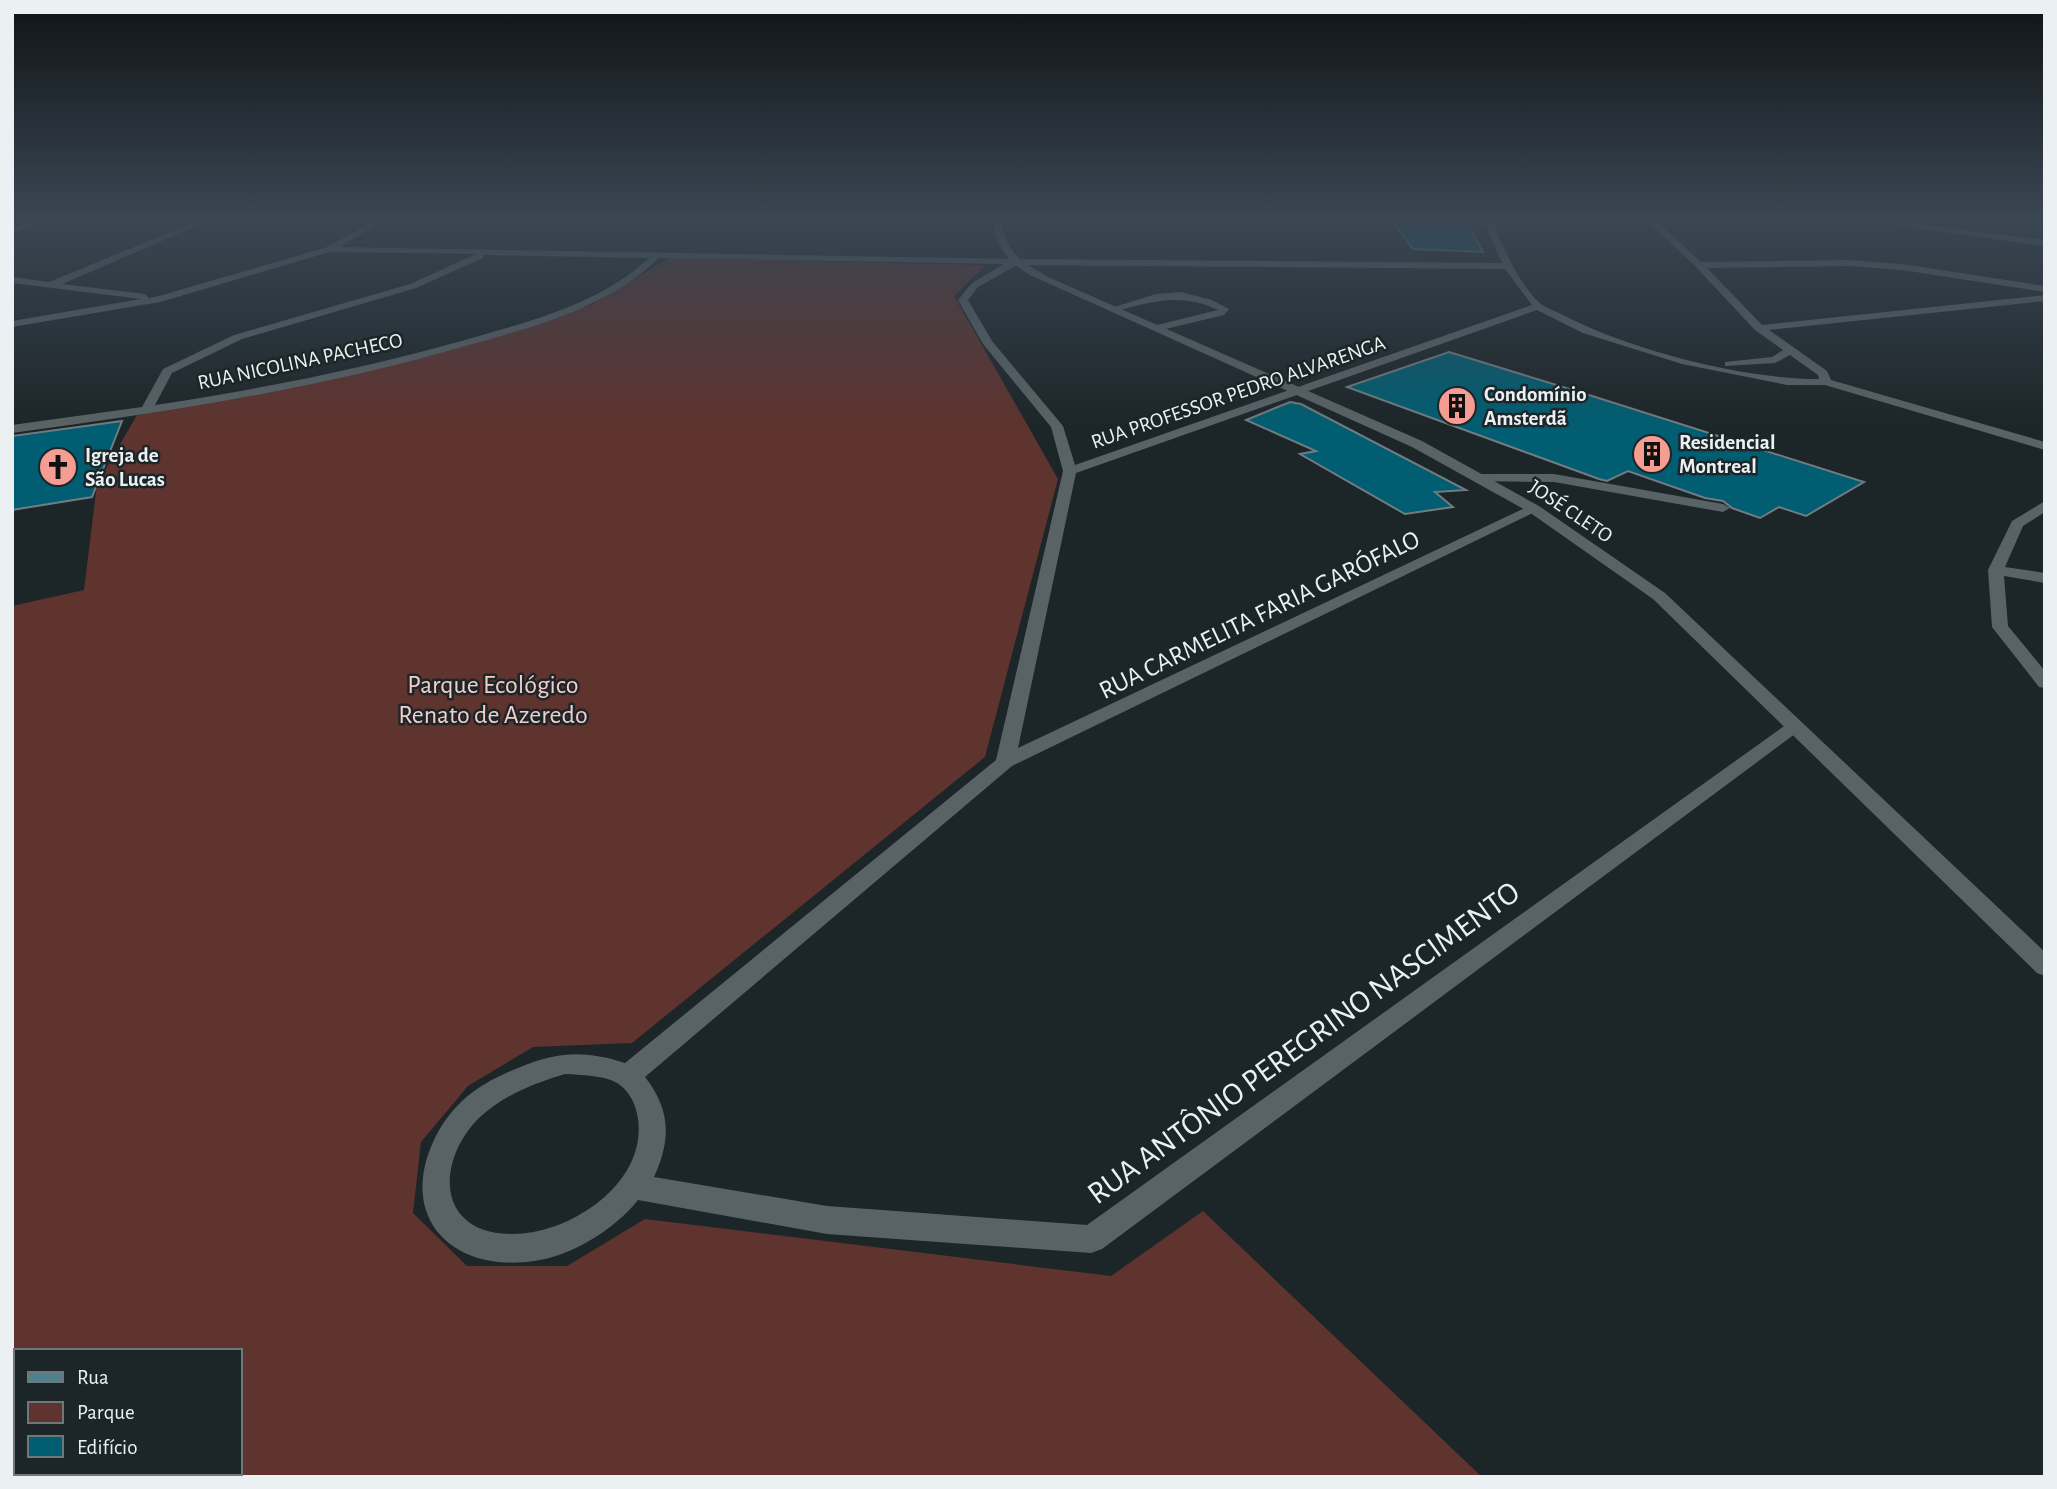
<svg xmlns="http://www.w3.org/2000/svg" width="2057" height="1489" font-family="'Alegreya Sans',sans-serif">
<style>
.green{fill:#5f332e;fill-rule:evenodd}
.building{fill:#015d71;stroke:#727c80;stroke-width:2}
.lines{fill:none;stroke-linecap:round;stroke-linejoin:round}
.service{fill:#596366;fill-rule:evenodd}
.minor{fill:#596366;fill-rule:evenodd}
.tertiary{fill:#596366;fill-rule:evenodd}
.secondary{fill:#4f808d;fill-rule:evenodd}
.labels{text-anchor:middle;stroke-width:5;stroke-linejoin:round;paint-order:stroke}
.far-street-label{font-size:21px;fill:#ebf1f3;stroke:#1c2528}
.far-poi-label{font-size:21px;font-weight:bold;fill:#ebf1f3;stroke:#1c2528;text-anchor:start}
.street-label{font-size:26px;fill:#ebf1f3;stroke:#1c2528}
.park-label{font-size:26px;fill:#f3cdc8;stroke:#1c2528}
.near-street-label{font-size:32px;fill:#ebf1f3;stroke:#1c2528}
</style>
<rect width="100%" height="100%" fill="#1c2528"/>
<path class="green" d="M 669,258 L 986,265 L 954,296 L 1058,479 L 985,757 L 632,1043 L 533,1047 L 468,1086 L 421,1142 L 413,1213 L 467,1266 L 567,1266 L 645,1219 L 1111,1276 L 1203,1211 L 1482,1477 L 12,1477 L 12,606 L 84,590 L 97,484 L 137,415 L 325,381 L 460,347 L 593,304 ZM 16,1351 L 240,1351 L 240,1473 L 16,1473 Z"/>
<path class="building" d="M 1391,220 L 1468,224 L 1483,252 L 1413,249 Z
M 1449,352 L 1589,395 L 1864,482 L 1806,516 L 1779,507 L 1760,518 L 1732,508 L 1723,501 L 1705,498 L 1628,471 L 1607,481 L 1599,479 L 1347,387 Z
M 1290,402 L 1301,404 L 1466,490 L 1435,492 L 1453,507 L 1405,514 L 1300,454 L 1316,451 L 1246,420 Z
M 122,421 L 92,497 L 12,510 L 12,436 Z"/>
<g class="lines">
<path class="service" d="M 1181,292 L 1212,300 L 1229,309 L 1224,315 L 1157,331 L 1152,328 L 1153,326 L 1218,310 C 1180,292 1151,302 1113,312 L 1108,309 L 1156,294 Z
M 1479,474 L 1554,474 L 1723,504 L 1730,508 L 1723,512 L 1554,482 L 1474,481 L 1474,475 Z"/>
<path class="minor" d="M 39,219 L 50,219 L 12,233 L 12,228 Z
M 202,219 L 213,219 L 62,284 L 145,294 L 149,298 L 159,296 L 327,247 L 376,219 L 386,219 L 340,247 L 1015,259 L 1502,263 L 1484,221 L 1431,221 L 1427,219 L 1535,219 L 1531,221 L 1492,221 C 1504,248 1519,285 1541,304 C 1548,309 1558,312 1565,316 C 1634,351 1743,379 1819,379 L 1818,375 L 1790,355 L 1775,363 L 1725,366 L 1725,362 L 1772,357 L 1783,350 L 1755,330 L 1696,267 L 1645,219 L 1654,219 L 1701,262 L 1848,260 L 1902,264 L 2045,286 L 2045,292 L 1902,270 L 1848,266 L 1707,268 L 1762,325 L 2045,295 L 2045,301 L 1769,330 L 1827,371 L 1831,380 L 2045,442 L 2045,450 L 1825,385 L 1787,385 L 1682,364 L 1583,333 L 1537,310 L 1076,473 L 1018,748 L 1529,506 L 1534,505 L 1541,509 L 1012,766 L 645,1077 C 671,1110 671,1140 654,1177 L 827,1206 L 1087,1225 L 1787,724 L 1794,722 L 1803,728 L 1102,1249 L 1091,1253 L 827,1234 L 638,1200 C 615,1229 572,1256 534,1261 C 454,1273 397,1219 434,1140 C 448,1110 471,1089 502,1075 C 547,1054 576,1047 625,1063 L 996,760 L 1063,471 L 1051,427 L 983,344 L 958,300 L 972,283 L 1004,264 L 659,258 C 607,308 536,326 469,345 C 319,389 166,412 12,433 L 12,425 L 142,407 L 163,369 L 234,335 L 410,284 L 476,254 L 330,252 L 160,302 L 12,327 L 12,321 L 141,299 L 12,283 L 12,277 L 49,282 ZM 483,255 L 649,258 C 601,303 534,320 472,338 C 367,368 262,389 155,405 L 172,373 L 242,339 L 416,288 L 483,258 ZM 1017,265 L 1505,269 L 1532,305 L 1075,465 L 1063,426 L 992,341 L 968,300 L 978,287 ZM 565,1074 C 581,1075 603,1075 617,1083 C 630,1091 636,1105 638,1119 C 647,1184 569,1235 511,1234 C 435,1233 436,1160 480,1117 C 504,1095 535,1083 565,1074 Z
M 2045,501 L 2045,512 L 2023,526 L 2005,567 L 2045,573 L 2045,583 L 2004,576 L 2008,626 L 2045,671 L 2045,688 L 2039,687 L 1992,627 L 1988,570 L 2012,521 Z"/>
<path class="tertiary" d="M 992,219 L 1000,219 C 1008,254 1018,260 1048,277 L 1422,441 L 1539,506 L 1665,593 L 2045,952 L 2045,976 L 2037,973 L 1653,599 L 1529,512 L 1412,447 L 1030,275 C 1006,261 997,246 992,219 Z
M 1855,219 L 1877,219 L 2045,240 L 2045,246 Z"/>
<path class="secondary" d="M 1672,219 L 1765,219 L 1761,221 L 1676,221 Z"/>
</g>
<linearGradient id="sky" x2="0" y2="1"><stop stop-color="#0f1416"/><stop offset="0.51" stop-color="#3a4653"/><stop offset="1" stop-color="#3a4653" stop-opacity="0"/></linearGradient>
<rect width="2057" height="427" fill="url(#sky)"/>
<defs>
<symbol id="building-disc" viewBox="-11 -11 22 22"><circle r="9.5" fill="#f59c93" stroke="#1c2528"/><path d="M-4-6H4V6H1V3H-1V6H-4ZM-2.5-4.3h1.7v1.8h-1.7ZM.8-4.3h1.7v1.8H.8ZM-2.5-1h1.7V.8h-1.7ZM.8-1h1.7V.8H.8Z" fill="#111"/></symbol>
<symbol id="church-disc" viewBox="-11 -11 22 22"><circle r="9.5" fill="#f59c93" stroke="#1c2528"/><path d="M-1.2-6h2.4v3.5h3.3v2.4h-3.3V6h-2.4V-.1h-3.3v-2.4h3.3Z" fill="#111"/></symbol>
</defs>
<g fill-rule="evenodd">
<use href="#building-disc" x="1435" y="384" width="44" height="44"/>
<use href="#building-disc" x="1630" y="432" width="44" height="44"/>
<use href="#church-disc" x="36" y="445" width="44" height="44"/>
</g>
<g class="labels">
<g class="far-street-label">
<text transform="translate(300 361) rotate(-12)" y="7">RUA NICOLINA PACHECO</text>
<text transform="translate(1238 392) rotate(-19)" y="7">RUA PROFESSOR PEDRO ALVARENGA</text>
<text transform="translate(1571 511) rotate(34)" y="7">JOSÉ CLETO</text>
</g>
<g class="far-poi-label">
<text x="1484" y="401">Condomínio<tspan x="1484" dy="24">Amsterdã</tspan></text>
<text x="1679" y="449">Residencial<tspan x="1679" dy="24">Montreal</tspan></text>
<text x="85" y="462">Igreja de<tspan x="85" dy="24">São Lucas</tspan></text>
</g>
<g class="street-label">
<text transform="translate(1259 614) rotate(-26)" y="9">RUA CARMELITA FARIA GARÓFALO</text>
</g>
<g class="park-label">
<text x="493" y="693">Parque Ecológico<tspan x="493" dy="30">Renato de Azeredo</tspan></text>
</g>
<g class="near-street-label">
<text transform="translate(1303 1042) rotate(-36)" y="11">RUA ANTÔNIO PEREGRINO NASCIMENTO</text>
</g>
</g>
<rect width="2057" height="1489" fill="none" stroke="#ebf1f3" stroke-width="28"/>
<rect x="14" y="1349" width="228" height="126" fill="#1c2528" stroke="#6f7779" stroke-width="2"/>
<rect x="28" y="1372" width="35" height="10" fill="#4f808d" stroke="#6f7779" stroke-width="2"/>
<text x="77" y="1384" font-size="21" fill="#ebf1f3">Rua</text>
<rect x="28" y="1402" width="35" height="21" fill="#5f332e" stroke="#6f7779" stroke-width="2"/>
<text x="77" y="1419" font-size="21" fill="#ebf1f3">Parque</text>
<rect x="28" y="1436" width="35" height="21" fill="#015d71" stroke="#6f7779" stroke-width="2"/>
<text x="77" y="1454" font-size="21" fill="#ebf1f3">Edifício</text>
</svg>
